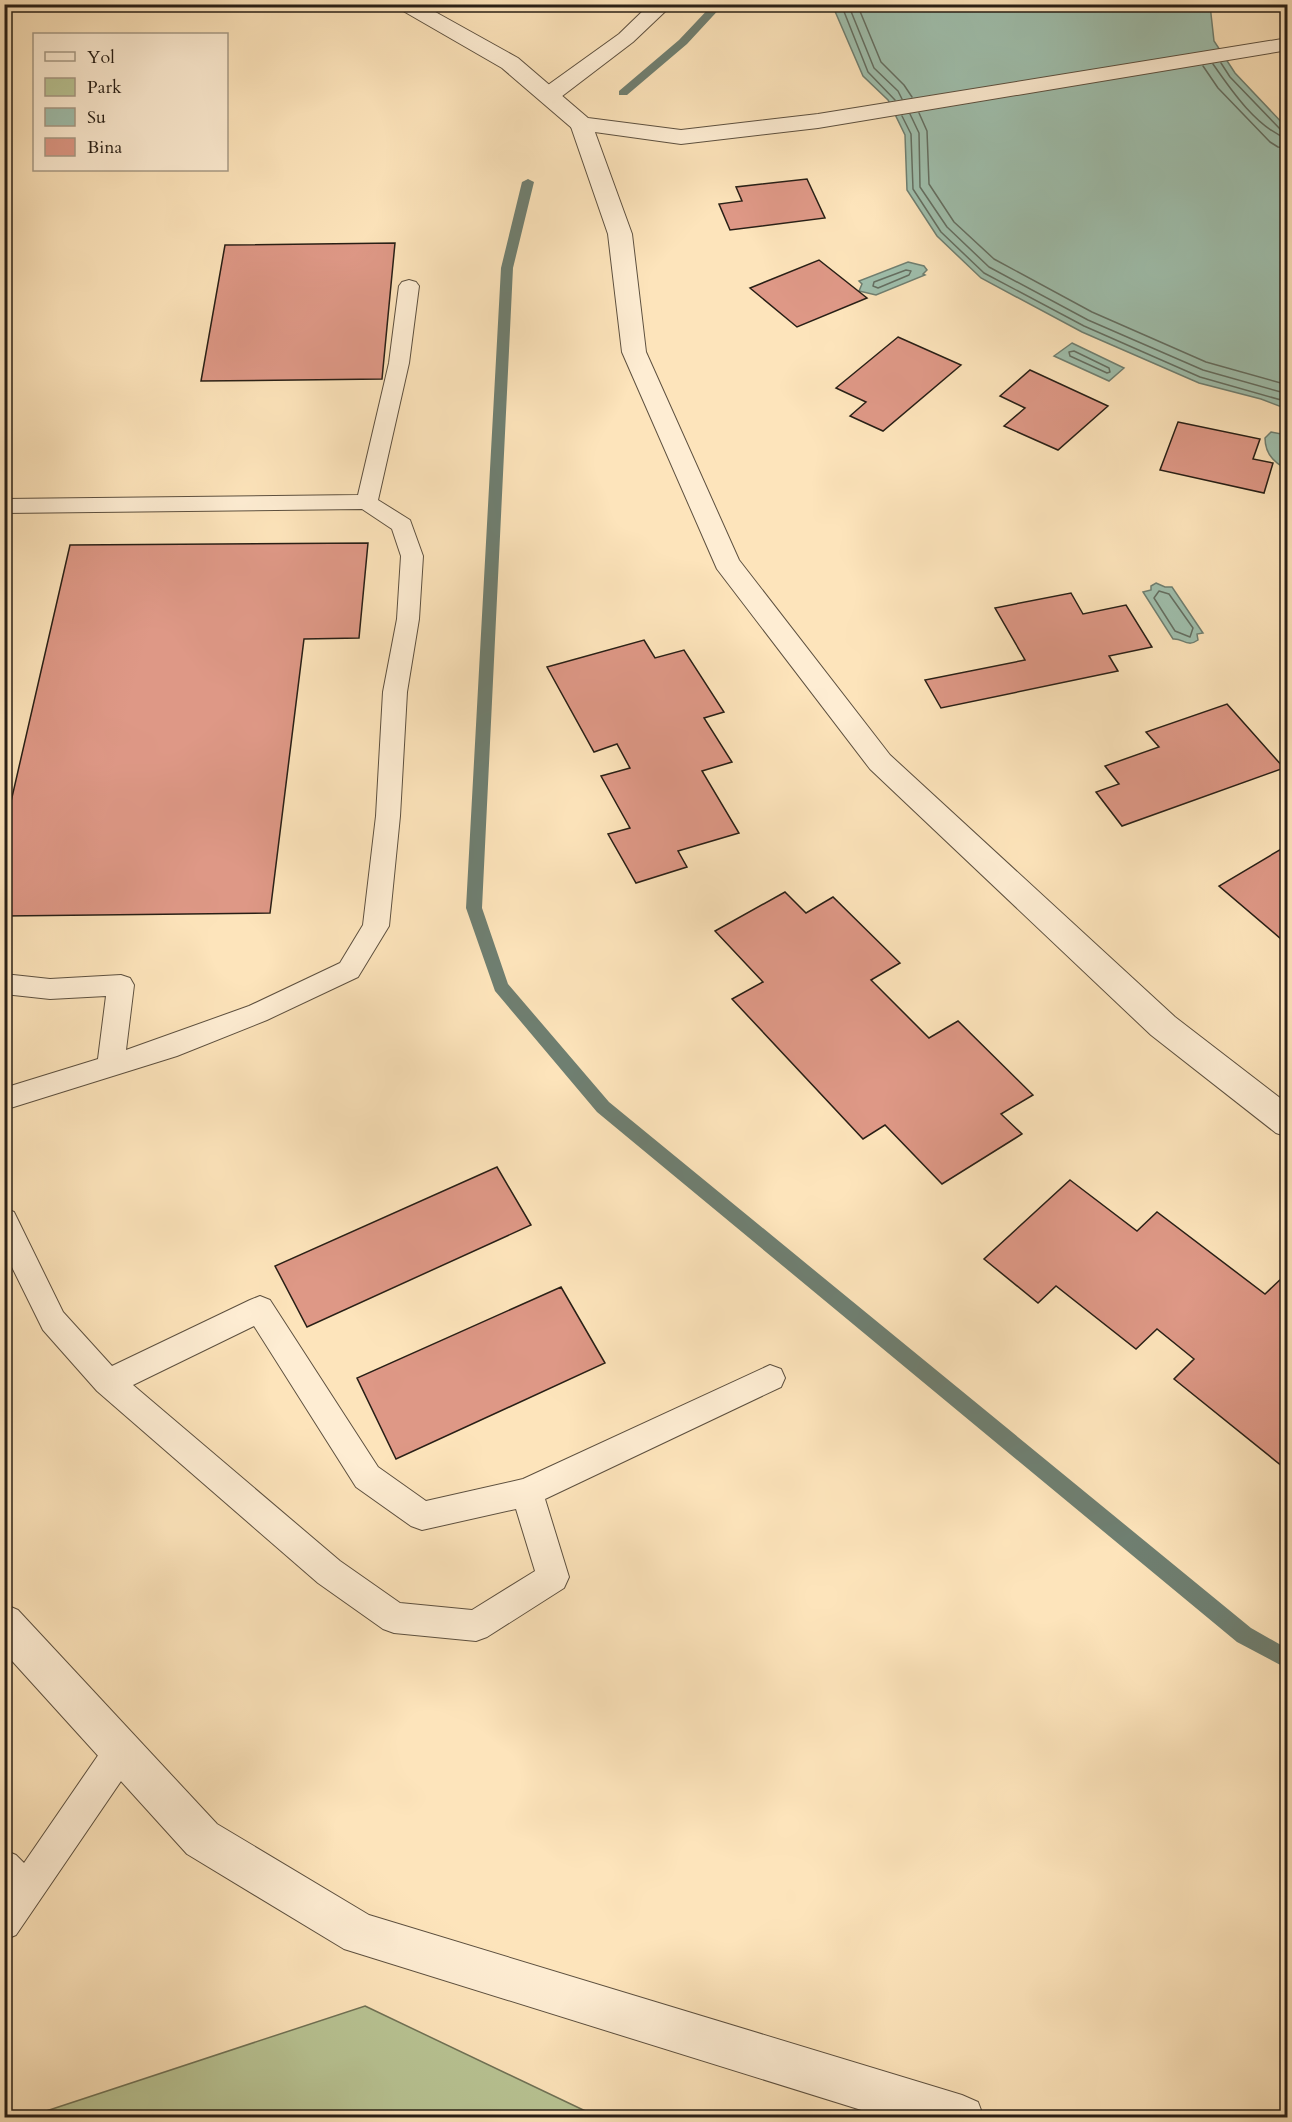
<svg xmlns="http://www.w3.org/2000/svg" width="1292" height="2122" font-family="Cardo,serif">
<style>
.green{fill:#b9c595;stroke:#707256;stroke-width:1.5}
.water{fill:#9fbfad;stroke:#6f7f71;stroke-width:1.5}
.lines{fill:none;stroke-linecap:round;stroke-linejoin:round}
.shore{stroke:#646f62;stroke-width:1.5}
.stream{fill:#6f7f71;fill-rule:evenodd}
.building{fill:#de9886;stroke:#281f16;stroke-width:1.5}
.service-casing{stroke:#5d503f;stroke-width:2}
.minor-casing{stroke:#5d503f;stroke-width:2}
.tertiary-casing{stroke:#5d503f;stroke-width:2}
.service{fill:#feedd3;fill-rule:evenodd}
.minor{fill:#feedd3;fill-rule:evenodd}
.tertiary{fill:#feedd3;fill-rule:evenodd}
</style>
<rect width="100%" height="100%" fill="#fde4bb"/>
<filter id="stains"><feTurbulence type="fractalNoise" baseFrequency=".00333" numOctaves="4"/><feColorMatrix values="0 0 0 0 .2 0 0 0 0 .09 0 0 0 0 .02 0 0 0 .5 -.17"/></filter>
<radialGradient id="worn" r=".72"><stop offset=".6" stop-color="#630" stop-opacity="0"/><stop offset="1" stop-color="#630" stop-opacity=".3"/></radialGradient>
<path class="green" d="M 365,2006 L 598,2117 L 28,2117 Z"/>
<path class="water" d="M 835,4 L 1210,5 L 1214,41 L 1235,73 L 1287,128 L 1287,409 L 1261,399 L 1199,383 L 1082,332 L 981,278 L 937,236 L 907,190 L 905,135 L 888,100 L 863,76 L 834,9 Z
M 908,262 L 924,266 L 927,270 L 923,274 L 925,275 L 876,295 L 859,291 L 862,284 L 859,281 Z
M 1072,343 L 1124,368 L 1109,381 L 1054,356 Z
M 1271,432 L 1287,435 L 1287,469 C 1274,463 1265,453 1265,438 Z
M 1156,583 L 1165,587 L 1172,587 L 1203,633 L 1197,634 L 1198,640 C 1187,648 1183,638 1173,639 L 1143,592 L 1151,590 L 1151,586 Z"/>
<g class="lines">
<path class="shore" d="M 841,4 L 868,72 L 895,100
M 848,4 L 874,68 L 898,91 L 902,99
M 857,4 L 881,62 L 904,85 L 912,97
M 1221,63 L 1230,77 L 1281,130 L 1288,132
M 1213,64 C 1231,90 1257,128 1288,139
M 1203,66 L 1218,88 L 1270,142 L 1278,147 L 1288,148
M 919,113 L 927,131 L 929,184 L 954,222 L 994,259 L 1092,312 L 1206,362 L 1288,385
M 910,114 L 919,133 L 920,187 L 947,227 L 989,267 L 1088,320 L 1203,370 L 1288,394
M 902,116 L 911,134 L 913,189 L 941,232 L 984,273 L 1084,326 L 1200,377 L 1288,402
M 906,270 L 911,271 L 909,275 L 878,288 L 873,286 L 874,282 Z
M 1074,351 L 1109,368 L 1110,372 L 1107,373 L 1070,356 L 1069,352 Z
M 1159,591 L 1169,594 L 1193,628 L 1190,637 L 1175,631 L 1154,598 Z"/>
<path class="stream" d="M 713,4 L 724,4 L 687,44 L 627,95 L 619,95 L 619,91 L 679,40 Z
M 528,179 L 534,182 L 513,268 L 482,908 L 508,984 L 609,1102 L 1251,1628 L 1288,1649 L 1288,1669 L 1237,1642 L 597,1112 L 495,991 L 466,908 L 501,268 L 522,182 Z"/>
</g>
<path class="building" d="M 807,179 L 825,218 L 730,230 L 719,204 L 742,201 L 736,187 Z
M 395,243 L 382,379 L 201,381 L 225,245 Z
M 819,260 L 867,298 L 797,327 L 750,288 Z
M 898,337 L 961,365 L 883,431 L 850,416 L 866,402 L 836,388 Z
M 1030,370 L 1108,406 L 1058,450 L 1004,426 L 1025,408 L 1000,396 Z
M 1178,422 L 1260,439 L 1253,459 L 1273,463 L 1264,493 L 1160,470 Z
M 368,543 L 359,638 L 304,639 L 270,913 L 4,916 L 4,832 L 70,545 Z
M 1071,593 L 1083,614 L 1126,605 L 1152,647 L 1109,656 L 1118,671 L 941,708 L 925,680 L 1025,660 L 995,608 Z
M 644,640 L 655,658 L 684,650 L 724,712 L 704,718 L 732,762 L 702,771 L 739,833 L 678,851 L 687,867 L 636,883 L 608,834 L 630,828 L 601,776 L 630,768 L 617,744 L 594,752 L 547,667 Z
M 1227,704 L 1284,768 L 1122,826 L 1096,792 L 1119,784 L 1105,766 L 1159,747 L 1146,732 Z
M 1288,845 L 1288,945 L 1219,886 Z
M 785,892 L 806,913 L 833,897 L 900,963 L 871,980 L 929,1038 L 958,1021 L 1033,1095 L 1001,1114 L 1022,1134 L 942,1184 L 885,1125 L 863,1139 L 732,999 L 763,982 L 715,931 Z
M 497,1167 L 531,1225 L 307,1327 L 275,1266 Z
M 1070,1180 L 1137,1231 L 1157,1212 L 1265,1294 L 1283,1277 L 1288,1281 L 1288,1471 L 1174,1379 L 1194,1359 L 1157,1329 L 1136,1349 L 1056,1286 L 1038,1303 L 984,1259 Z
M 561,1287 L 605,1363 L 396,1459 L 357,1378 Z"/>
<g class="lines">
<defs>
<path id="service" d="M 409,280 L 416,282 L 419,286 L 409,363 L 378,500 L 410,520 L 423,556 L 419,619 L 407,692 L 400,816 L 389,926 L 358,977 L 267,1020 L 177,1056 L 4,1110 L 4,1088 L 98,1059 L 106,996 L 50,999 L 4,994 L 4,974 L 50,979 L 121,975 L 130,978 L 134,985 L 126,1050 L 249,1006 L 340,963 L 363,925 L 376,816 L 383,692 L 397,619 L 401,556 L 392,529 L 362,509 L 4,513 L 4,499 L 358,495 L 389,363 L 399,286 L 402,282 Z
M 4,1208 L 14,1212 L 63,1312 L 112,1366 L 250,1300 L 260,1296 L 270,1300 L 378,1467 L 426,1501 L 523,1479 L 770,1365 L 781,1369 L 785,1378 L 781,1387 L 545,1499 L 569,1577 L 564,1588 L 487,1637 L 476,1641 L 394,1633 L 383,1629 L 318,1583 L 97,1391 L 43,1330 L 4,1251 ZM 254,1326 L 356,1487 L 411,1526 L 422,1530 L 516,1509 L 535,1571 L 472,1610 L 400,1603 L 340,1561 L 133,1385 Z
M 122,1733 L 134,1738 L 139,1750 L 134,1762 L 16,1935 L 4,1940 L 4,1850 L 16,1855 L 24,1863 L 110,1738 Z"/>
<path id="minor" d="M 650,4 L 673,4 L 633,42 L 557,100 L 549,102 L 541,100 L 538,95 L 541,90 L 619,34 Z
M 581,117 L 589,119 L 592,124 L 632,234 L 646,352 L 739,560 L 890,755 L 1175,1017 L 1288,1104 L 1288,1137 L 1276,1133 L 1151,1035 L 870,769 L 717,569 L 622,352 L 608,234 L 570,124 L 573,119 Z"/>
<path id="tertiary" d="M 395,4 L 421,4 L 518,58 L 588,118 L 681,130 L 818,114 L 1288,38 L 1288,50 L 818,128 L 681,144 L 573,129 L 502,68 L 398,8 Z
M 4,1604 L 18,1610 L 217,1824 L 369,1915 L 962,2095 L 978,2102 L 984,2118 L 887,2118 L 344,1949 L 187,1854 L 4,1652 Z"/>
</defs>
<use href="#service" class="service-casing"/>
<use href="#minor" class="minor-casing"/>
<use href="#tertiary" class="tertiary-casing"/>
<use href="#service" class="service"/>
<use href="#minor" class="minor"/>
<use href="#tertiary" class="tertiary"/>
</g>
<rect width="1292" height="2122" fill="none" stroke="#fde4bb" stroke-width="24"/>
<rect x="6" y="6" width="1280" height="2110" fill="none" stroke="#281f16" stroke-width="3"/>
<rect x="12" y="12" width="1268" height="2098" fill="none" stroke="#281f16" stroke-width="1.5"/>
<rect x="33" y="33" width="195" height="138" fill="#feedd3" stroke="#a89b87" stroke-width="1.5"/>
<rect x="45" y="52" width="30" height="9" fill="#feedd3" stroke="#a89b87" stroke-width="1.5"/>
<text x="87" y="63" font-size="18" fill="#281f16">Yol</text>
<rect x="45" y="78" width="30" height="18" fill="#b9c595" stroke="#a89b87" stroke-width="1.5"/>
<text x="87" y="93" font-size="18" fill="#281f16">Park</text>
<rect x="45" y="108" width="30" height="18" fill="#9fbfad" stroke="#a89b87" stroke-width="1.5"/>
<text x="87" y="123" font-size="18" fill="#281f16">Su</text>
<rect x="45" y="138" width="30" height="18" fill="#de9886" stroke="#a89b87" stroke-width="1.5"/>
<text x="87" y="153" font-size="18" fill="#281f16">Bina</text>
<rect width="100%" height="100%" filter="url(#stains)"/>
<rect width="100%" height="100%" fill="url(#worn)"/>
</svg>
